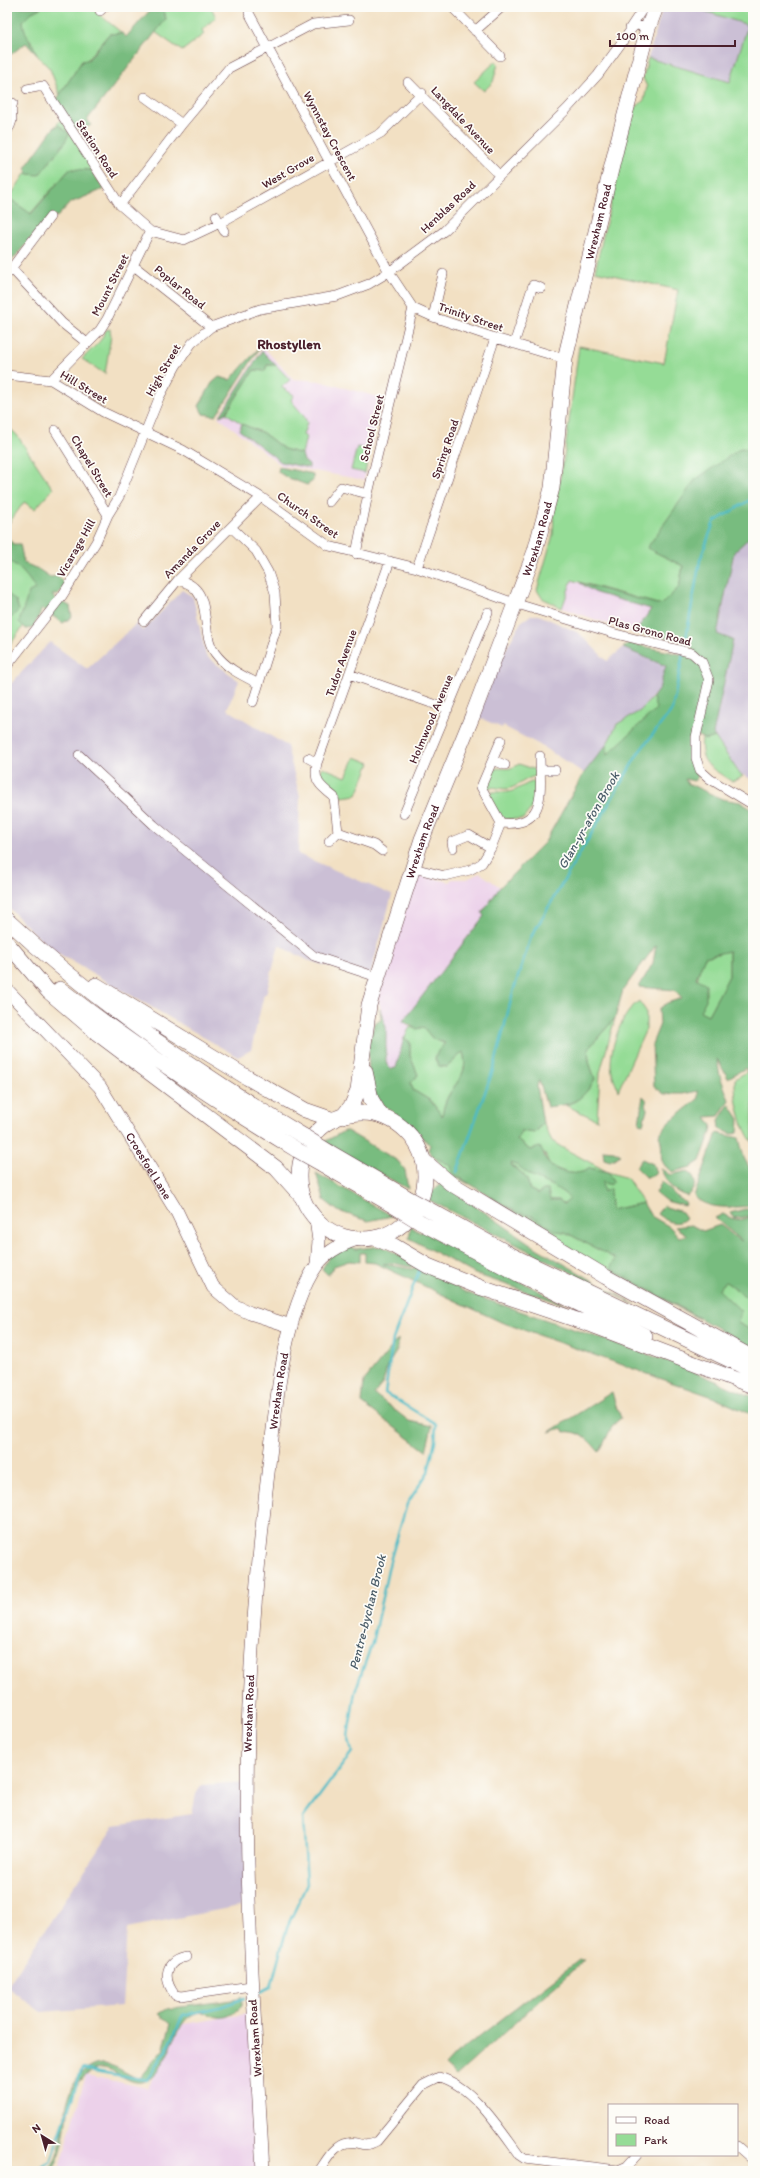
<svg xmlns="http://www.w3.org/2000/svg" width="760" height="2178" font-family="Itim,sans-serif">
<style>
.built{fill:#ecd1ea}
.industrial{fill:#cbbfd5}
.green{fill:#95dc96;stroke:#707e60}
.forest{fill:#78bc7f;stroke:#616e55;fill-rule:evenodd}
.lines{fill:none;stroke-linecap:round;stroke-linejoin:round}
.stream{stroke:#4dbbc6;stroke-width:2.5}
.minor-casing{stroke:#633c42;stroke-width:10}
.secondary-casing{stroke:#633c42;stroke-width:14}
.primary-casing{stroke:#633c42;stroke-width:16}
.trunk-casing{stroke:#633c42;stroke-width:16}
.minor{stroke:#fff;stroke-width:9}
.secondary{stroke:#fff;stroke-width:13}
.primary{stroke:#fff;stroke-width:15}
.trunk{stroke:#fff;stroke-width:15}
.trunk-bridge-casing{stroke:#633c42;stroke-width:16;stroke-linecap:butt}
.trunk-bridge{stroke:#fff;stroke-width:15}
.labels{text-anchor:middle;stroke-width:3.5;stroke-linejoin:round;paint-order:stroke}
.street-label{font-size:12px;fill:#4a1f2b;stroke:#fdfcf7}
.water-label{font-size:13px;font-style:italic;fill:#4b5d69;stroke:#fdfcf7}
.quarter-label{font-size:14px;font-weight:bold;fill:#4a1f2b;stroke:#fdfcf7}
</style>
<rect width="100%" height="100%" fill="#fdfcf7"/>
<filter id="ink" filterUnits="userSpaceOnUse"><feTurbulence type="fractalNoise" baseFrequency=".025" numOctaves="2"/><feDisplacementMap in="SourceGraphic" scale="8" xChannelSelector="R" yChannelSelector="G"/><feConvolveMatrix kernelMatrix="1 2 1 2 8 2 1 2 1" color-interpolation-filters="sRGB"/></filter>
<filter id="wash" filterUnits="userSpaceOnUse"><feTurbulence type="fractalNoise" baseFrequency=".012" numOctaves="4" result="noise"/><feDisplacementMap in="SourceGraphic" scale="16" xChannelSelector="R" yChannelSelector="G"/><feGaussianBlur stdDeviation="0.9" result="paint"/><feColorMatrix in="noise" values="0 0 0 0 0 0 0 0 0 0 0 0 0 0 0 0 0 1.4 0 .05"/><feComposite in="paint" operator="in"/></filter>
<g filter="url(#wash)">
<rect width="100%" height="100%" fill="#f2e0c3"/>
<path class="built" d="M 263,347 L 293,379 L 319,381 L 382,398 L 364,480 L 281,465 L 218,417 Z
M 572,580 L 580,583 L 596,593 L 651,609 L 635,633 L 562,608 Z
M 480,873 L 500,887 L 482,913 L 484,916 L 403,1021 L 410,1027 L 405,1036 L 397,1068 L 390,1069 L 386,1062 L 386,1027 L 378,999 L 416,874 L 449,882 L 452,879 L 467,879 Z
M 253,2013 L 263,2171 L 59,2171 L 86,2075 L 147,2088 L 183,2024 Z"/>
<path class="industrial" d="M 663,7 L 692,7 L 749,25 L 730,82 L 648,58 Z
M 753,534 L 753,780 L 739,773 L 713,734 L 733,640 L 717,635 L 734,552 Z
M 182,590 L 193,597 L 206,656 L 239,681 L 227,709 L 287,746 L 300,797 L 298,854 L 392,895 L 369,979 L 307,960 L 279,945 L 266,994 L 264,994 L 251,1050 L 238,1057 L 49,948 L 7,906 L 7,688 L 50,642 L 87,669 L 136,624 L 143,631 Z
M 531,615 L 539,615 L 579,633 L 607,661 L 623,648 L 666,666 L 659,689 L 640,711 L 617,724 L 607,744 L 584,773 L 538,744 L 503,726 L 502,728 L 478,717 L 496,667 L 521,622 Z
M 248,1782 L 249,1904 L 127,1928 L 122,2006 L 41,2012 L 7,1987 L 114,1826 L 192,1814 L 196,1794 L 202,1785 Z"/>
<path class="green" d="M 42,7 L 90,7 L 122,33 L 109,34 L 87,60 L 82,61 L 60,95 L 50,69 L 37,55 L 32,42 L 24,33 L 23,21 L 32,12 Z
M 163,7 L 211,7 L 216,17 L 202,30 L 204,34 L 182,51 L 155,32 L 166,19 Z
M 692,7 L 753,7 L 753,376 L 751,376 L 751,385 L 753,386 L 753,451 L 741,448 L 648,548 L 683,566 L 679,587 L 661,605 L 572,580 L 562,608 L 542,598 L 537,590 L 553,535 L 554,511 L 565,451 L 579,346 L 664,363 L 678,290 L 595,271 L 632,111 L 644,100 L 647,87 L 643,78 L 648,58 L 730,82 L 748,25 Z
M 496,61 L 498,64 L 493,82 L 484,91 L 474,82 Z
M 61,119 L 93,168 L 91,170 L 70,169 L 30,214 L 9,198 L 27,171 L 28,174 L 59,125 L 53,129 Z
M 110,329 L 111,336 L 105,374 L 82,359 L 100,341 L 106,330 Z
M 267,365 L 276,365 L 290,380 L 281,387 L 294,395 L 291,400 C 297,409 304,413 307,423 L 303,435 L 306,437 L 302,454 L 284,449 L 263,433 L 242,424 L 226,413 L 254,370 L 265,371 Z
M 7,426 L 17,435 L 53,489 L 35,509 L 24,502 L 7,526 Z
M 357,447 L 370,450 L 365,473 L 351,470 Z
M 7,539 L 24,563 L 49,585 L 30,617 L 7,649 Z
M 653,697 L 657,709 L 607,756 L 607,744 L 617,724 L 640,711 Z
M 715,737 L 739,773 L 743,776 L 739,779 L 731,781 C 711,767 699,765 702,738 L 706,740 Z
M 355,757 L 370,763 L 357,795 L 342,797 L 335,786 L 323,779 L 319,774 L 322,767 L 346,777 Z
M 519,764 L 536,770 L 536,776 C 525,778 515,789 506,789 C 497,789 494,785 485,790 L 493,770 C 501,765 507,773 519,764 Z
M 536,781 L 534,805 L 523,819 L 502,819 L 485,794 C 496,790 499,793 508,792 C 518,791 526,782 536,781 Z
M 729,950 L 729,976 L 708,1015 L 700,1012 C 697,989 694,978 705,957 Z
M 639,1001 L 646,1011 L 646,1029 L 618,1091 C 616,1083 611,1073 611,1064 C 611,1044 622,1013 639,1001 Z
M 615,1018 L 600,1073 L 597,1120 L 565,1105 C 579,1102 588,1091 595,1079 L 589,1062 L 588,1049 Z
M 410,1027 L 416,1029 L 423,1027 L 433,1039 L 446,1044 L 438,1051 L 435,1059 L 439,1066 L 447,1067 L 463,1052 C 470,1077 453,1082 446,1101 C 444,1106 443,1111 442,1116 L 431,1101 L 413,1090 L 411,1083 L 418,1075 L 410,1056 L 410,1042 L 404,1038 Z
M 753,1068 L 753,1143 C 741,1128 734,1098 735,1079 Z
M 543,1123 L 552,1141 L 563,1148 L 608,1172 L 627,1178 L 643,1203 L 611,1210 L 610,1189 L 604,1192 L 583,1174 L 567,1173 L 550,1166 L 545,1154 L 530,1150 L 517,1140 L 520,1131 L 535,1133 Z
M 433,1156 L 451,1166 L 452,1173 L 469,1184 L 450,1175 Z
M 511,1163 L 525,1169 L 528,1174 L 561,1189 L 570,1199 L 565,1204 L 558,1200 L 550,1200 L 529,1189 C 530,1180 520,1169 512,1167 Z
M 490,1197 L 518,1213 L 532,1216 L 556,1231 L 565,1232 L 616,1259 L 611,1268 L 699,1319 L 560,1243 Z
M 726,1282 L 746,1297 L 753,1299 L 753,1331 L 738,1323 L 718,1289 Z"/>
<path class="forest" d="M 7,7 L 42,7 L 32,12 L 23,21 C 24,35 32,42 37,55 L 26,43 L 7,57 Z
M 153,7 L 163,7 L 166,19 L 87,120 L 91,125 L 80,130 L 71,127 L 55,102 L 82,61 L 88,60 L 109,34 L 122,33 L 126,37 Z
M 59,125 L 69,134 L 64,144 L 39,175 L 28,174 L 25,168 L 53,129 Z
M 70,169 L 91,170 L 104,189 L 70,203 L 57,217 L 52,214 L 7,266 L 7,201 L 9,198 L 31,214 Z
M 261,346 L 216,416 L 203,414 L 199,406 L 212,383 L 219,377 L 230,380 Z
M 262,351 L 276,365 L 267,365 L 265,371 L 254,370 L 226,413 L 220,416 Z
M 242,424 L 263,433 L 284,449 L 302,454 L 304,461 L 309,465 L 309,468 L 281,462 L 239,430 Z
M 741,448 L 753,451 L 753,534 L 734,552 L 717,634 L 733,640 L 713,734 L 715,737 L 706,740 L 694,734 L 691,757 L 698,776 L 694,781 L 685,779 L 687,783 L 722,799 L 740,802 L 753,810 L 753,1068 L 747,1072 L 746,1068 L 728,1078 L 717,1059 L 720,1076 L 729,1100 L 719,1116 L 706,1117 L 712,1125 L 711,1132 L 700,1161 L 691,1167 L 672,1172 C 654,1159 666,1153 659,1135 L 669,1122 L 698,1099 L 698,1091 L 683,1094 L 664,1094 L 654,1086 L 652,1044 L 660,1024 L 659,1009 L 667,1003 L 682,998 L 675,990 L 639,987 L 653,963 L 656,945 L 623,990 L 615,1018 L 588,1049 L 589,1062 L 595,1079 C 581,1102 574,1104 547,1107 L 539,1080 L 537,1086 L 543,1123 L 535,1133 L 521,1131 L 517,1140 L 530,1150 L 540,1147 C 543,1152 547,1163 551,1166 C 563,1174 579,1176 590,1168 L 608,1172 L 613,1181 L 610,1185 L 602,1182 L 604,1192 L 610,1188 L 611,1210 L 643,1203 L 651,1216 L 670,1227 L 679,1237 L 687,1235 L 675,1227 L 691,1225 L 703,1231 L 720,1225 C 728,1230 734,1238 742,1241 L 715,1218 L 723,1214 C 735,1221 740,1221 753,1216 L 753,1260 L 750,1258 L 753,1262 L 753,1299 L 746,1297 L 726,1282 L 718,1289 L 741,1311 L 738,1323 L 753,1331 L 753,1348 L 610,1268 L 616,1259 L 565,1232 L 556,1231 L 532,1216 L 518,1213 L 452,1173 L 451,1166 L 433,1156 L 428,1150 L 430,1145 L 426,1141 L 377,1099 L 369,1074 L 368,1044 L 375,1023 L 381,1020 L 380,1009 L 386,1027 L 386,1062 L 390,1069 L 396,1068 L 404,1038 L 410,1042 L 410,1056 L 418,1075 L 411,1083 L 413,1090 L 431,1101 L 442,1116 C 443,1111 444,1105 446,1101 C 454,1082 470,1075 463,1052 L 447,1067 L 439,1066 L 435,1059 L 438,1051 L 445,1043 L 433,1039 L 423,1027 L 416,1029 L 403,1021 L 484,916 L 482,913 L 500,887 L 545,842 L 584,773 L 607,744 L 607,755 L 656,709 L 653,697 L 659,689 L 666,666 L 623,648 L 628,643 L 689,656 L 694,649 L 680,640 L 635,633 L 651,609 L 596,593 L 580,583 L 661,605 L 679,587 L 683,566 L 647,548 L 695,480 ZM 729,951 L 729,976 L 708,1015 L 700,1011 L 706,1000 L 706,984 L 696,978 L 705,957 ZM 511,1163 C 522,1167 522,1170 530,1175 C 544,1184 559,1186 570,1199 L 564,1204 L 559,1200 L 550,1200 L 548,1190 L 543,1190 L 538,1194 L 529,1189 C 530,1180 520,1169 512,1167 Z
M 279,467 L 313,474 L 313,481 L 307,485 L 286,477 L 278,472 Z
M 7,536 L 13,544 L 20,544 L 24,563 L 38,569 L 50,577 L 58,576 L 66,585 L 58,595 L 52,595 L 55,599 L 70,606 L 72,617 L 63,623 L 42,609 L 33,628 L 26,629 L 19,622 L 29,592 L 35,589 C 30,579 17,563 7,561 Z
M 7,593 L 16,601 L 19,610 L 11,618 L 7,616 Z
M 643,1096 L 646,1099 L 647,1110 L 643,1124 L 639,1123 Z
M 729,1104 L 739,1119 L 738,1133 L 732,1134 L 720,1129 L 719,1120 Z
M 344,1131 L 347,1131 L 398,1161 L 405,1170 L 408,1189 L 324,1142 Z
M 717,1133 L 739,1138 L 744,1158 L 753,1174 L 753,1206 C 734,1207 708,1211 694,1196 Z
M 603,1150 L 614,1151 L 621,1155 L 610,1161 L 604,1159 Z
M 642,1159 L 653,1164 L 656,1174 L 647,1178 L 636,1167 Z
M 660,1168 L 670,1175 L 687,1171 C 699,1179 696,1188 687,1196 C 671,1192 667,1181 660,1168 Z
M 316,1173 L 387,1213 L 392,1216 L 368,1221 L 338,1211 L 324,1200 Z
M 662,1181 C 667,1185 669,1189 673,1193 C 677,1198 683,1199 686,1204 L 685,1206 L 666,1201 L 656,1193 Z
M 442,1183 L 538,1249 L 635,1305 L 429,1200 L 432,1191 Z
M 663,1206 L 682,1212 L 686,1218 C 677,1227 666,1221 657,1214 Z
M 745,1209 L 753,1210 L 753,1216 L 734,1218 L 730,1213 Z
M 411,1227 L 421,1233 L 422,1231 L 566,1305 L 475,1274 L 409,1238 Z
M 348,1246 L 356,1249 L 382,1246 L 415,1264 L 412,1267 L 392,1263 L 383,1264 L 412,1269 L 418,1266 L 467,1293 L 676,1364 L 753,1397 L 753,1415 L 710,1396 L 501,1322 L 375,1263 L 365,1262 L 365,1253 L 360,1253 L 360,1262 L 349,1261 L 334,1266 L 328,1275 L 322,1269 L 330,1255 Z
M 398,1339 L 398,1348 L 387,1367 L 383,1383 L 374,1394 L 409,1421 L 432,1426 L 426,1451 L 362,1403 L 364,1381 Z
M 612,1392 L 617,1410 L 618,1410 L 621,1418 C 609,1426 607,1440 599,1452 C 589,1440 580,1430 564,1432 L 562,1428 L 549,1432 Z
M 579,1960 L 584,1960 L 456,2076 L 445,2066 L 456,2054 Z
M 242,1996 L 242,2006 C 216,2032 210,2003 190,2016 C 176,2025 169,2062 152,2077 C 129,2095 114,2059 94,2070 C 68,2083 69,2114 64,2139 C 62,2150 57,2161 53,2171 L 47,2171 C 71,2150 55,2089 88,2069 C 93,2066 99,2063 105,2064 C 116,2066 126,2073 136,2078 L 139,2078 L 163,2050 L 171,2024 L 159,2014 L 167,2009 L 239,1999 Z"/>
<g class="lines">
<path class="stream" d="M 684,649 L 700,560 L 714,522 L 753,498
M 457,1172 L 495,1064 L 513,992 L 531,937 L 639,752 L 672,710 L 683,654
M 259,1992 L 271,1987 L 287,1927 L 307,1884 L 303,1818 L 352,1752 L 348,1736 L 355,1692 L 372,1643 L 390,1561 L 407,1504 L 428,1472 L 435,1441 L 436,1424 L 385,1393 L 393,1339 L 419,1271
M 35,2171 L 50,2162 L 82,2069 L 147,2080 L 170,2044 L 183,2015 L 220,2007 L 245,1998"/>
</g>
</g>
<g filter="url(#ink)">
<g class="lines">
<defs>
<path id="minor" d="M 452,7 L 500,56
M 100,11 L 104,7
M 249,13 L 389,272 L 413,308 L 433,317 L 495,338 L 565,359
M 630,28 L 644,7
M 475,31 L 502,7
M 408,82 L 499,175
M 27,89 L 43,86 L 120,205 L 150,231 L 184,240 L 220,223 L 381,133 L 422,93
M 145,97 L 182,124
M 7,131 C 17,118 8,114 13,103
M 120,205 L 182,124 L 229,68 L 313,24 L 349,20
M 216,216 L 224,231
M 134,266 L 211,327
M 12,269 L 62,323 L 87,343
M 7,274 L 50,217
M 433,317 L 443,274
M 514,344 L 533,285 L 541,288
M 7,375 L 51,380 L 103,412 L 183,450 L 261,497 L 329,546 L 417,568 L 514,603 L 616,634 L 692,653 L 702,662 L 709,680 L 696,737 L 696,758 L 700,770 L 710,779 L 753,805
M 51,380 L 100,330 L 107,319 L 150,231
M 55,430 L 108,515
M 329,502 L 341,487 L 368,494
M 231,527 L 256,551 L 268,572 L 275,593 L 277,626 L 253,702
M 356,554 L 368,494 L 413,308
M 417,568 L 495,338
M 178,580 C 216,588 198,629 215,653 C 226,668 241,675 257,683
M 144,621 L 178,580 L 261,497
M 7,666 L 62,596 L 96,542 L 108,515 L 119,497 L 159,398 L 176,366 L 192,343 L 211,327 L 260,309 L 337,296 L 369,284 L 389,272 L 444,231 L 567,109 L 598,75 L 633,27 L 637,25 L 648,28
M 349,674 L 448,709
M 79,755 L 154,825 L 314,956 L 377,977
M 308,758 L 317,763 L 390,561
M 493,760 L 505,765
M 317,763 C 313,781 320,786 334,797 L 338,832 L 374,845 L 382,851
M 540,770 L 555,770
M 404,814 L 488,612
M 501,823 C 548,828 540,790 540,756
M 329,841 L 338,832
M 453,848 L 452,842 L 469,835 L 491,848
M 413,868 L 445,876 L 470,870 L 482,863 L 491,848 L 501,823 L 481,787 L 501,740
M 187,1957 C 165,1960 162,1978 175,1995 L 181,1996 L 251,1986
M 737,2146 L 753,2160
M 319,2171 C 326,2161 334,2145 347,2143 C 360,2140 361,2150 377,2141 L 423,2085 L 439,2077 C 472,2085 500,2129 519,2155 L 525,2159 L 618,2170 L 627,2166 L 637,2155"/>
<g id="secondary">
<path id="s1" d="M 7,990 L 100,1087 L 177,1212 L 213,1287 L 235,1306 L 250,1313 L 291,1326"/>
<path d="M 316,1219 L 319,1241 L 317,1264"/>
<path id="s2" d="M 263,2171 C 255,2025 244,1878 248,1731 C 251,1639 259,1547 270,1456 C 276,1402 285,1309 317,1265 C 326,1252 342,1244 357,1239"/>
</g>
<g id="primary">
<path d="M 365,1071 L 371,1099 L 381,1116"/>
<circle cx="362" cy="1176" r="63"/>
<path id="s3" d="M 343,1116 L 352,1105 L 358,1091 L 369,1005 L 422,839 L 472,717 L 535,551 L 552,488 L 565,359 L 617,145 L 648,28 L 656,7"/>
</g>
<path id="trunk" d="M 7,920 C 97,1004 199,1074 305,1137
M 7,943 L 48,991 L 97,1033 L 276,1168 L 303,1198
M 96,985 L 248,1078 L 305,1110 L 334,1120
M 60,989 C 136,1048 215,1100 297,1150
M 329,1152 L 406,1197
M 423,1160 L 450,1183 L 606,1277 L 753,1358
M 322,1164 L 399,1209
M 428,1209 L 513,1256 L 753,1371
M 420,1222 L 518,1274 L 645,1336
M 375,1238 L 394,1246 L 428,1266 L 482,1288 L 592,1325 L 753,1386"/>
</defs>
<use href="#minor" class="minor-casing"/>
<use href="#secondary" class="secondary-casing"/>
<use href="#primary" class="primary-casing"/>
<use href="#trunk" class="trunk-casing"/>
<use href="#minor" class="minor"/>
<use href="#secondary" class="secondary"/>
<use href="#primary" class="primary"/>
<use href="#trunk" class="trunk"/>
<defs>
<path id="trunk-bridge" d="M 305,1137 L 329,1152
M 297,1150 L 322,1164
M 406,1197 L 428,1209
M 399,1209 L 420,1222"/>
</defs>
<use href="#trunk-bridge" class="trunk-bridge-casing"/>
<use href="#trunk-bridge" class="trunk-bridge"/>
</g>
</g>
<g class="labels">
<g class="street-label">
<text transform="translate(463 120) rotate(47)" y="4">Langdale Avenue</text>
<text transform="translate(330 136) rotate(62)" y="4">Wynnstay Crescent</text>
<text transform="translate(97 149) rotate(57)" y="4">Station Road</text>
<text transform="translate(288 171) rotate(-30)" y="4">West Grove</text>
<text transform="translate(448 207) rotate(-43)" y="4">Henblas Road</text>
<text dy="4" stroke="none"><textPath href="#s3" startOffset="936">Wrexham Road</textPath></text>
<text transform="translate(110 285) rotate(-63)" y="4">Mount Street</text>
<text transform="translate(180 287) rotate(39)" y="4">Poplar Road</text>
<text transform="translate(471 317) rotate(19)" y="4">Trinity Street</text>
<text transform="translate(163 370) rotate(-60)" y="4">High Street</text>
<text transform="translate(84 387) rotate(31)" y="4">Hill Street</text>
<text transform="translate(372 428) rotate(-76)" y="4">School Street</text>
<text transform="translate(445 449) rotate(-71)" y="4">Spring Road</text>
<text transform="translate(92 466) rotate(59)" y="4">Chapel Street</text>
<text transform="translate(308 515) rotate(35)" y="4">Church Street</text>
<text dy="4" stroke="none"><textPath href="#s3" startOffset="612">Wrexham Road</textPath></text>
<text transform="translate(76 548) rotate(-60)" y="4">Vicarage Hill</text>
<text transform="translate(192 549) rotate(-46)" y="4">Amanda Grove</text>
<text transform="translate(650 631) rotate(15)" y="4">Plas Grono Road</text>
<text transform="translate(341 663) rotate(-70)" y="4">Tudor Avenue</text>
<text transform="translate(431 719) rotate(-67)" y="4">Holmwood Avenue</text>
<text dy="4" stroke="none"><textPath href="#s3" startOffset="288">Wrexham Road</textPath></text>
<text dy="4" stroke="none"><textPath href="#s1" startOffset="227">Croesfoel Lane</textPath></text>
<text dy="4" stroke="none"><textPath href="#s2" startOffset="782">Wrexham Road</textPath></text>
<text dy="4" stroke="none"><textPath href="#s2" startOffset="458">Wrexham Road</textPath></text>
<text transform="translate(255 2038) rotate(-94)" y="4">Wrexham Road</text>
</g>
<g class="water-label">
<text transform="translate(588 820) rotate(-60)" y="5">Glan-yr-afon Brook</text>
<text transform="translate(367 1612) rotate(-76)" y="5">Pentre-bychan Brook</text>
</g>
<g class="quarter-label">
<text x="289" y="349">Rhostyllen</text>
</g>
</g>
<rect width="760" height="2178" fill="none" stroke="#fdfcf7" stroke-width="24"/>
<rect x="608" y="2104" width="130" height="52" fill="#fdfcf7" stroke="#b5a4a5"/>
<rect x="616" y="2117" width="20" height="6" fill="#ffffff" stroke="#b5a4a5"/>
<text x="644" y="2124" font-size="12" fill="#4a1f2b">Road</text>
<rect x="616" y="2134" width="20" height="12" fill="#95dc96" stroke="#b5a4a5"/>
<text x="644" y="2144" font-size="12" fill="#4a1f2b">Park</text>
<g transform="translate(42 2136) rotate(323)" stroke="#fdfcf7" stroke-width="3" paint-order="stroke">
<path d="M0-3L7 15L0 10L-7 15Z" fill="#4a1f2b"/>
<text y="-6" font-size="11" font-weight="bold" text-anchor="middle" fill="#4a1f2b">N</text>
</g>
<path d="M610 40v6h125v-6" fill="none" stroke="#4a1f2b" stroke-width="2"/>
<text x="616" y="40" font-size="12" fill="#4a1f2b" stroke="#fdfcf7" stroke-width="3" paint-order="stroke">100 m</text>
</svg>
